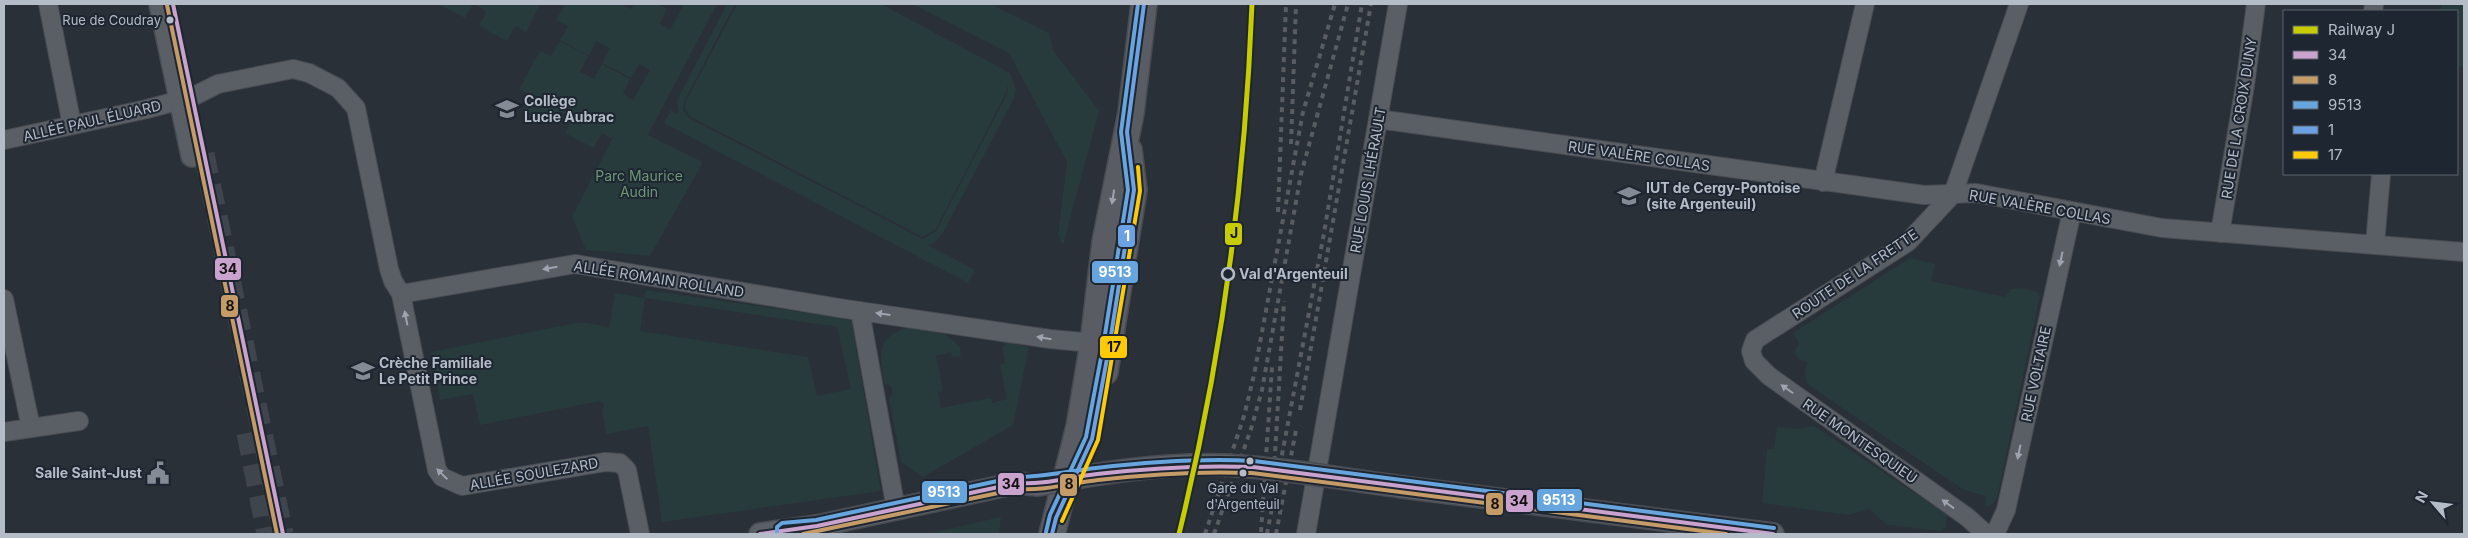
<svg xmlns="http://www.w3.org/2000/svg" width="2468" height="538" font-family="Inter,sans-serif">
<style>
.green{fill:#273a3c;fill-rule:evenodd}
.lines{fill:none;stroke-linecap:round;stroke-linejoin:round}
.tertiary-tunnel{stroke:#3f454d;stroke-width:21;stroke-dasharray:21 11;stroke-linecap:butt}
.minor-casing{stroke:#484c52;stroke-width:20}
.tertiary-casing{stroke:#484c52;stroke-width:24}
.secondary-casing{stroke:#484c52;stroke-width:28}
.minor{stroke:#5a5e65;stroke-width:18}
.tertiary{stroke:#5a5e65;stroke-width:21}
.secondary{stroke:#595d63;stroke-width:25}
.rail{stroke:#595d62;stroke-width:4;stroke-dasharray:5 5;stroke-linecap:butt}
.tertiary-bridge-casing{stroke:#484c52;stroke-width:24;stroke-linecap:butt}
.tertiary-bridge{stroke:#5a5e65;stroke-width:21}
.bus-1-casing{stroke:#1e2631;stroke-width:8}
.bus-2-casing{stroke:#1e2631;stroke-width:8}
.bus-3-casing{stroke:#1e2631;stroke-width:8}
.bus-4-casing{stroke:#1e2631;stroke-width:8}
.bus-5-casing{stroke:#1e2631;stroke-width:8}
.bus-1{stroke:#c9a2cd;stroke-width:4}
.bus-2{stroke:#c59b68;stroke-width:4}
.bus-3{stroke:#66a5dd;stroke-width:4}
.bus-4{stroke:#6ca2e4;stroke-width:4}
.bus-5{stroke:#fcca06;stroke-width:4}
.rail-1-casing{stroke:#1e2631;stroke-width:9}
.rail-1{stroke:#c6cc00;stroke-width:5}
.oneway{fill:#9da4af}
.oneway2{fill:#9ea4af}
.bus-dot{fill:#b4bcc8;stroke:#1e2631;stroke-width:2}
.stop-dot{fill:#1e2631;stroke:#b4bcc8;stroke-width:2.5}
.labels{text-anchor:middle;stroke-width:4;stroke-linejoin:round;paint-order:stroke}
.bus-label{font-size:13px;fill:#b4bcc8;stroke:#1e2631;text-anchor:end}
.poi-label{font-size:14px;font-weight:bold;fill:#b4bcc8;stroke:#1e2631;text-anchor:start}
.street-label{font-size:14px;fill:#b4bcc8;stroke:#1e2631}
.park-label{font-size:14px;fill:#6d9776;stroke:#1e2631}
.stop-label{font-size:14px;font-weight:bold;fill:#b4bcc8;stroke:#1e2631;text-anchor:start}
.line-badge{stroke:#1e2631;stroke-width:2}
.badge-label{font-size:14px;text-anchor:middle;font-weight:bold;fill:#fff}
.pale-badge-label{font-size:14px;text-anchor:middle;font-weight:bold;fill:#111}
</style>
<rect width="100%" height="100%" fill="#2a3037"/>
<path class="green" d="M 438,4 L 473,4 L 465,18 Z
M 473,4 L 540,4 L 526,32 L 515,26 L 507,41 L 479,26 L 486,11 Z
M 565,4 L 620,4 L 631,9 L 634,4 L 657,4 L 667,9 L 660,24 L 670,30 L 684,4 L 717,4 L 648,135 L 703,162 L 650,256 L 586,250 L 572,217 L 620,124 L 612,139 L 602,133 L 594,148 L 565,133 L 573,118 L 559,111 L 552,125 L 523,110 L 531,95 L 519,89 L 540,51 L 551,56 L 560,41 L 588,56 L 580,72 L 594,79 L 602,64 L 630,79 L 623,94 L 633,100 L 650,70 L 639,64 L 631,78 L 602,63 L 610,48 L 596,41 L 589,56 L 560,40 L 568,26 L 556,20 Z
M 727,4 L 735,4 L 684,102 L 683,110 L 689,118 L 923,239 L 936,231 L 1007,94 L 1008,84 L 1006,93 L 936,229 L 923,237 L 691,117 L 685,109 L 686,101 L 737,4 L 881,4 L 1010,73 L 1016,89 L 1014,98 L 943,233 L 935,242 L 928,245 L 975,270 L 968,283 L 664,123 L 671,110 L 678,114 L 677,100 Z
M 912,4 L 990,4 L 1049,33 L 1053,50 L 1099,111 L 1063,245 L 1058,235 L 1067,162 L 1009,53 Z
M 2442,4 L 2464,4 L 2464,66 L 2457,68 L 2457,11 L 2440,11 Z
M 1910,258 L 1935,264 L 1931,281 L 2005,297 L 2011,289 L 2022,288 L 2037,292 L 2040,296 L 1998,494 C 1995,502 1993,506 1985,506 L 1986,496 L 1964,490 L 1807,384 L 1805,374 L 1807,362 L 1798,359 L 1794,352 L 1799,343 L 1793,333 Z
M 646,290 L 851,319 L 881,491 L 662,522 L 648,426 L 606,434 L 602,409 L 604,408 L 604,403 L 600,401 L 480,425 L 473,394 L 440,400 L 431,352 L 581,322 L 609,327 L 615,293 L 644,298 ZM 645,298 L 837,327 L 851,389 L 817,396 L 808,357 L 640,331 Z
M 908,327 L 945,334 L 960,347 L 961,356 L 952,357 L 951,352 L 936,356 L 943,391 L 938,392 L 941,408 L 991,398 L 992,403 L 1007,399 L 1000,364 L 1005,363 L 1002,347 L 1007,342 L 1029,347 L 1013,425 L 923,477 L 901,462 L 889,398 L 893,394 L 891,386 L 884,383 C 880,354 875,338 908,327 Z
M 1814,426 L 1946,514 L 1946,527 L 1941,531 L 1887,525 L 1869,509 L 1849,515 L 1762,503 L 1767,449 L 1774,449 L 1777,427 L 1798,429 Z
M 1001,517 L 999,534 L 928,534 L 1000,517 Z"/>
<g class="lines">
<path class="tertiary-tunnel" d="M 204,154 L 283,534
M 247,433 L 267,534"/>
<defs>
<path id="minor" d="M 48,4 L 72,125
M 2373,11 L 2374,4
M 1378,119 L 1924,195 L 1976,193 L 2162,228 L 2464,252
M 4,140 L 147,109 L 192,97 L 218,84 L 293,69 L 309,73 L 338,88 L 356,108 L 389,269 L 393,281 L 401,294 L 437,470 L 442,477 L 462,486 L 605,462 L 620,463 L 627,470 L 640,534
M 1823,182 L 1865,4
M 2220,233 L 2245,85 L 2256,4
M 2375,244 L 2381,174
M 401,294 L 575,264 L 839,308 L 1050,339 L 1093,343
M 4,299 L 31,428
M 860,311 L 896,509
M 4,432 L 79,421
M 1306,534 L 1398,4
M 1986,534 L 1967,517 L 1769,376 L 1754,361 L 1751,351 L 1755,340 L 1908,242 L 1953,194 L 2019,4
M 1995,534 L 2006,510 L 2072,211"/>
<path id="tertiary" d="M 160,4 L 192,156
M 1402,487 L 1773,534
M 760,534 L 817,526 L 1017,483 L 1038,485"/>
<path id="secondary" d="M 1105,372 L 1134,190 L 1129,150
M 1052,534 L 1079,427 L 1093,343 L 1105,242 L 1131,113 L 1144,4"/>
</defs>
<use href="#minor" class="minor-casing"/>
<use href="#tertiary" class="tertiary-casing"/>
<use href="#secondary" class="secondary-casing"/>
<use href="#minor" class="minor"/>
<use href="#tertiary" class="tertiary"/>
<use href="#secondary" class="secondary"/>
<path class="rail" d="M 1291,144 L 1296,4
M 1278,212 L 1286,4
M 1300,410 L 1371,4
M 1274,471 L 1284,301
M 1261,532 L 1272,367
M 1205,534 L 1244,416 L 1254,375 L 1303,112 L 1335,4
M 1214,534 L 1251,429 L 1262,390 L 1301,174 L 1348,4
M 1267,534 L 1324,233 L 1362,4
M 1276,534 L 1296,430"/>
<defs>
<path id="tertiary-bridge" d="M 1038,485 C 1099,473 1162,463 1224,465 C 1283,468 1343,479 1402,487"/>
</defs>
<use href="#tertiary-bridge" class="tertiary-bridge-casing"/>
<use href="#tertiary-bridge" class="tertiary-bridge"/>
<defs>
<path id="bus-1" d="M 173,4 L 283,534
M 760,534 L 817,526 L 1017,483 C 1044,485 1070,477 1097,474 C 1149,468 1201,465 1253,467 L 1773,534"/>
<path id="bus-2" d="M 167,5 L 277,534
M 803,534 L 1017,489 C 1045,491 1071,483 1098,480 C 1149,474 1201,471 1252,473 L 1726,534"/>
<path id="bus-3" d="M 1046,532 L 1050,515 L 1086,437 L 1103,347 L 1128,190 L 1121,132 L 1138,4
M 777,534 L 777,527 L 782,523 L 816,520 L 1016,477 C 1043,477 1069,471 1096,468 C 1148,462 1201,458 1254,461 L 1774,528"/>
<path id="bus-4" d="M 1052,534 L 1056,518 L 1092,439 L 1109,348 L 1134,190 L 1127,132 L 1144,4"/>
<path id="bus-5" d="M 1062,521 L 1098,440 L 1140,191 L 1138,167"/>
</defs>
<use href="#bus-1" class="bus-1-casing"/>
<use href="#bus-2" class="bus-2-casing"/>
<use href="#bus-3" class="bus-3-casing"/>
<use href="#bus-4" class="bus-4-casing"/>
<use href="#bus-5" class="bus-5-casing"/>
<use href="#bus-1" class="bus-1"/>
<use href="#bus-2" class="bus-2"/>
<use href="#bus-3" class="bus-3"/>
<use href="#bus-4" class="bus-4"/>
<use href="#bus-5" class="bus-5"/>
<defs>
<path id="rail-1" d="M 1179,534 C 1222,359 1245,184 1252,4"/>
</defs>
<use href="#rail-1" class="rail-1-casing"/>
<use href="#rail-1" class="rail-1"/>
</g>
<defs><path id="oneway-solid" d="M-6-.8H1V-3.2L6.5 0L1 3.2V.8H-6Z" transform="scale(1.25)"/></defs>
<use class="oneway" href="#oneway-solid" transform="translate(1113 197) rotate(99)"/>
<g class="oneway2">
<use href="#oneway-solid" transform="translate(2061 259) rotate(102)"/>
<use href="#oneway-solid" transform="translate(550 268) rotate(170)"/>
<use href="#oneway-solid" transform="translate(883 314) rotate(-172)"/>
<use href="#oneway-solid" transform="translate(406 318) rotate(-101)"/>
<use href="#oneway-solid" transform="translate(1044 338) rotate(-170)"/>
<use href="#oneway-solid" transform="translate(1787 389) rotate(-145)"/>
<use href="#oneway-solid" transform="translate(2019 452) rotate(102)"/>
<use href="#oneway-solid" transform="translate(442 474) rotate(-135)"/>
<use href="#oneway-solid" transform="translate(1948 504) rotate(-144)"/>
</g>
<defs>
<symbol id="school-bare" viewBox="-9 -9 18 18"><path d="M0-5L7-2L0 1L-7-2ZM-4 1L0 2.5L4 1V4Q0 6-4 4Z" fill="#848b95" stroke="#1e2631" stroke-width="2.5" paint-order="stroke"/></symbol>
<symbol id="university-bare" viewBox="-9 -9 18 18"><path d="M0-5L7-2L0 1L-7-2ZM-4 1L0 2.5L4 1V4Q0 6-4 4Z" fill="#848b95" stroke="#1e2631" stroke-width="2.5" paint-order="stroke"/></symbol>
<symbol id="civic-bare" viewBox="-9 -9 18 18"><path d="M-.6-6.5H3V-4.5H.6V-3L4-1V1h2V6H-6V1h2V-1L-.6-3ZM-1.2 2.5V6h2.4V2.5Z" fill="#848b95" stroke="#1e2631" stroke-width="2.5" paint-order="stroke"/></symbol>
</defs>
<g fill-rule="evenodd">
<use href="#school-bare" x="491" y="93" width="32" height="32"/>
<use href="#university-bare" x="1613" y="180" width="32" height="32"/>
<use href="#school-bare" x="347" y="355" width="32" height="32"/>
<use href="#civic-bare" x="142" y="457" width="32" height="32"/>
</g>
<g class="bus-dot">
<circle cx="170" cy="20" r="4.5"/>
<circle cx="1250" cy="461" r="4.5"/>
<circle cx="1243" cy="473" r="4.5"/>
</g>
<circle class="stop-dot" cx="1228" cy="274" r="6"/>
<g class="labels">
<g class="bus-label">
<text x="161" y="25">Rue de Coudray</text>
<text x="1243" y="493" text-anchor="middle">Gare du Val<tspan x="1243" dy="16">d'Argenteuil</tspan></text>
</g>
<g class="poi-label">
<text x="524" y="106">Collège<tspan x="524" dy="16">Lucie Aubrac</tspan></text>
<text x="1646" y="193">IUT de Cergy-Pontoise<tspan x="1646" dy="16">(site Argenteuil)</tspan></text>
<text x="379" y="368">Crèche Familiale<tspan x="379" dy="16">Le Petit Prince</tspan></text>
<text x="142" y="478" text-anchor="end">Salle Saint-Just</text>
</g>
<g class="street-label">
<text transform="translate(2239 118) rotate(-81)" y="5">RUE DE LA CROIX DUNY</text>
<text transform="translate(92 121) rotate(-13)" y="5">ALLÉE PAUL ÉLUARD</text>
<text transform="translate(1639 156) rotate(8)" y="5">RUE VALÈRE COLLAS</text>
<text transform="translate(1368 180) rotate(-80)" y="5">RUE LOUIS LHÉRAULT</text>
<text transform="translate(2040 207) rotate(10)" y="5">RUE VALÈRE COLLAS</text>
<text transform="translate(1855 274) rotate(-34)" y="5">ROUTE DE LA FRETTE</text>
<text transform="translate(659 279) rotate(9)" y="5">ALLÉE ROMAIN ROLLAND</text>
<text transform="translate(2036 374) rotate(-78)" y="5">RUE VOLTAIRE</text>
<text transform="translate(1860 441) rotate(35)" y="5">RUE MONTESQUIEU</text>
<text transform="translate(534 474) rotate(-10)" y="5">ALLÉE SOULEZARD</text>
</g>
<g class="park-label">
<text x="639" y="181">Parc Maurice<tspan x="639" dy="16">Audin</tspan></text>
</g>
<g class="stop-label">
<text x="1239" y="279">Val d'Argenteuil</text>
</g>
</g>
<g class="line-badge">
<rect x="1224" y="222" width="19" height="24" rx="5" fill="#c6cc00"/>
<rect x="1117" y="224" width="19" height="24" rx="5" fill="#6ca2e4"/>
<rect x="214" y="257" width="28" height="24" rx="5" fill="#c9a2cd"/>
<rect x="1091" y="260" width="48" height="24" rx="5" fill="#66a5dd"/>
<rect x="220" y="294" width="19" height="24" rx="5" fill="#c59b68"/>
<rect x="1099" y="335" width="29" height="24" rx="5" fill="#fcca06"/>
<rect x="997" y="472" width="28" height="24" rx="5" fill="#c9a2cd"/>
<rect x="1059" y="473" width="19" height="24" rx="5" fill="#c59b68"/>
<rect x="921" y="480" width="47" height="24" rx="5" fill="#66a5dd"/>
<rect x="1536" y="488" width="47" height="24" rx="5" fill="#66a5dd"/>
<rect x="1505" y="489" width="29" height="24" rx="5" fill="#c9a2cd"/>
<rect x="1485" y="492" width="19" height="24" rx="5" fill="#c59b68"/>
</g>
<g class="badge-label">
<text x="1127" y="241">1</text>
<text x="1115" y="277">9513</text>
<text x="944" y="497">9513</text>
<text x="1559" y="505">9513</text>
</g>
<g class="pale-badge-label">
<text x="1234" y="238">J</text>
<text x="228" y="274">34</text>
<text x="230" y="311">8</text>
<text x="1114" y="352">17</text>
<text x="1011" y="489">34</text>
<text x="1069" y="489">8</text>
<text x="1519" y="506">34</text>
<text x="1495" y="509">8</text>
</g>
<rect width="2468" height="538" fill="none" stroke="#b4bcc8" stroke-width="10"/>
<rect x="2283" y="10" width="175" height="165" fill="#1e2631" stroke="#5a626d"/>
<rect x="2293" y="26" width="25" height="8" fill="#c6cc00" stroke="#5a626d"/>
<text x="2328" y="35" font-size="15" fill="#b4bcc8">Railway J</text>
<rect x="2293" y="51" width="25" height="8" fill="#c9a2cd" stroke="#5a626d"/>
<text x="2328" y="60" font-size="15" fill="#b4bcc8">34</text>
<rect x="2293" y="76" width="25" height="8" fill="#c59b68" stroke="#5a626d"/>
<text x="2328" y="85" font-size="15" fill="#b4bcc8">8</text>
<rect x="2293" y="101" width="25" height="8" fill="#66a5dd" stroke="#5a626d"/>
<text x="2328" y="110" font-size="15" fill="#b4bcc8">9513</text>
<rect x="2293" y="126" width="25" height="8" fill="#6ca2e4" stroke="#5a626d"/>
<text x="2328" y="135" font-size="15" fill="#b4bcc8">1</text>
<rect x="2293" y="151" width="25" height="8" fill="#fcca06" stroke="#5a626d"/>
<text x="2328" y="160" font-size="15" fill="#b4bcc8">17</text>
<g transform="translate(2433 503) rotate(298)" stroke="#1e2631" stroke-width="4" paint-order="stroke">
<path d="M0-4L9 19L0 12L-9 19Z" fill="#b4bcc8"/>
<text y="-8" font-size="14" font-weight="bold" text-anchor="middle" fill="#b4bcc8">N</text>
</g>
</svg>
